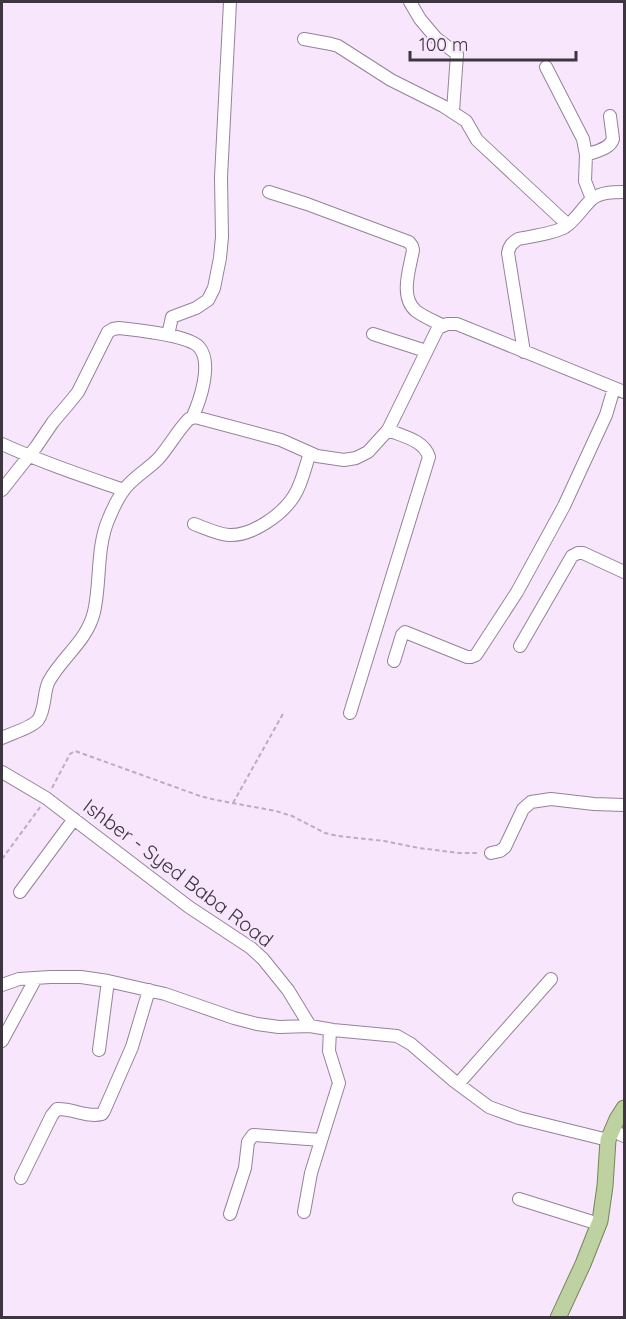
<svg xmlns="http://www.w3.org/2000/svg" width="626" height="1319" font-family="Quicksand,sans-serif">
<style>
.lines{fill:none;stroke-linecap:round;stroke-linejoin:round}
.minor-casing{stroke:#958299;stroke-width:14}
.major-casing{stroke:#748656;stroke-width:17}
.path{stroke:#bbadbe;stroke-width:2;stroke-dasharray:4.5 3;stroke-linecap:butt}
.minor{stroke:#fff;stroke-width:12}
.major{stroke:#bed1a1;stroke-width:15}
.labels{text-anchor:middle;stroke-width:4.5;stroke-linejoin:round;paint-order:stroke}
.street-label{font-size:20px;fill:#3d353f;stroke:#f8e7fc}
</style>
<rect width="100%" height="100%" fill="#f8e7fc"/>
<g class="lines">
<defs>
<path id="minor" d="M 410,2 L 420,19 L 436,38 L 457,54 L 453,111
M 304,39 L 331,44 L 338,46 L 391,80 L 443,106 L 466,121 L 477,140 L 568,225
M 546,67 L 583,139 L 586,155 L 585,181 L 592,199
M 586,155 C 596,151 610,149 613,139 L 610,116
M 269,192 L 307,204 L 409,242 L 412,246 L 413,250 C 410,268 399,297 416,311 C 424,317 434,321 442,325
M 373,334 L 426,351
M 168,335 L 172,317 L 196,308 L 208,300 L 214,288 L 220,258 L 222,237 L 221,177 L 230,2
M 524,352 L 508,253 C 509,246 512,243 518,239 C 532,236 553,234 565,227 C 576,220 582,208 592,199 C 601,192 614,192 624,192
M 2,444 C 41,462 83,476 124,490
M 2,490 L 36,447 L 53,422 L 70,402 L 78,392 L 108,332 L 113,329 L 119,328 C 136,330 188,335 199,347 C 213,363 200,401 192,418
M 194,524 C 205,528 217,534 229,535 C 252,536 282,515 294,496 C 302,484 305,467 310,453
M 520,646 L 572,556 L 578,553 L 583,553 L 624,572
M 394,661 L 402,635 L 405,632 L 467,657 L 471,657 L 476,655 L 517,592 L 564,506 L 606,415 L 614,388
M 350,713 L 429,457 C 424,440 402,436 388,430
M 2,738 C 12,733 31,728 38,720 C 46,709 43,692 49,681 C 63,656 87,641 94,612 C 101,582 96,547 109,518 C 114,506 121,491 130,483 C 139,474 149,468 158,459 C 169,447 177,431 189,419 L 195,417 L 281,440 L 317,456 L 344,460 L 356,458 L 368,452 L 388,430 L 438,328 L 447,324 L 457,324 L 624,392
M 2,772 L 46,798 L 189,907 L 251,948 L 263,959 L 288,990 L 310,1026
M 491,853 L 500,851 L 505,847 L 523,809 L 531,802 L 551,799 L 594,804 L 624,805
M 20,892 L 74,819
M 2,985 L 19,979 L 50,977 L 81,977 L 108,981 L 165,994 L 234,1018 L 257,1024 L 279,1027 L 310,1026 L 333,1030 L 397,1036 L 411,1044 L 454,1081 L 489,1107 L 519,1118 L 608,1140
M 2,1041 L 36,978
M 99,1050 L 108,981
M 458,1084 L 551,979
M 611,1130 L 624,1136
M 21,1178 L 52,1115 L 57,1109 C 72,1108 87,1118 102,1114 L 104,1111 L 132,1047 L 149,990
M 519,1199 L 599,1224
M 304,1212 L 311,1173 L 339,1083 L 329,1051 L 330,1030
M 230,1214 L 245,1168 L 248,1142 L 253,1135 L 321,1140"/>
<path id="major" d="M 558,1318 L 583,1264 L 600,1221 L 605,1186 L 608,1140 L 617,1119 L 624,1108"/>
</defs>
<use href="#minor" class="minor-casing"/>
<use href="#major" class="major-casing"/>
<path class="path" d="M 52,788 L 70,754 L 75,751 L 78,752 L 200,796 L 216,800 L 276,811 L 292,816 L 325,833 L 338,836 L 384,841 L 419,848 L 459,853 L 479,853
M 233,803 L 284,712
M 2,859 L 41,806"/>
<use href="#minor" class="minor"/>
<use href="#major" class="major"/>
</g>
<g class="labels">
<g class="street-label">
<text transform="translate(178 873) rotate(37)" y="7">Ishber - Syed Baba Road</text>
</g>
</g>
<rect width="626" height="1319" fill="none" stroke="#3d353f" stroke-width="6"/>
<path d="M410 51v9h166v-9" fill="none" stroke="#3d353f" stroke-width="3"/>
<text x="419" y="51" font-size="18" fill="#3d353f" stroke="#f8e7fc" stroke-width="4.5" paint-order="stroke">100 m</text>
</svg>
